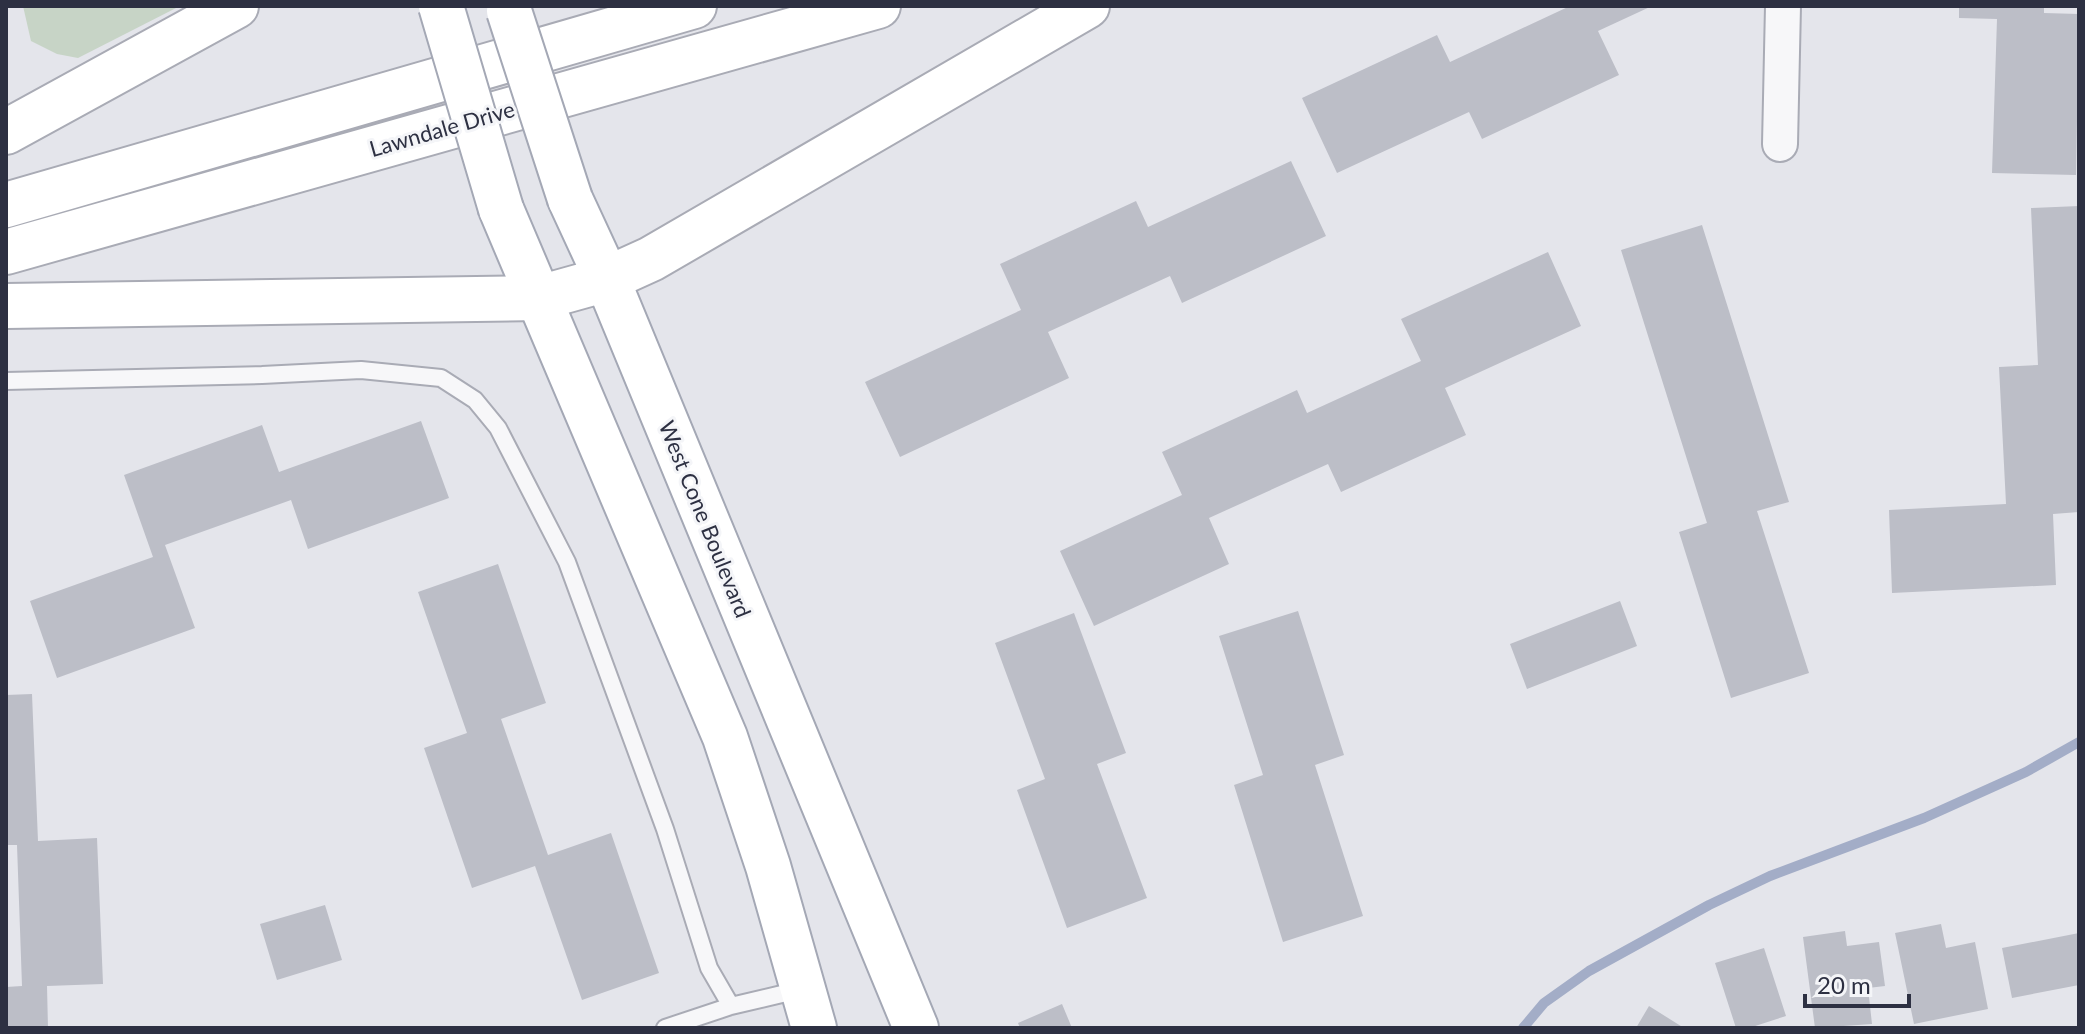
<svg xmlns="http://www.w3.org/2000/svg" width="2085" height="1034" font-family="Lato,sans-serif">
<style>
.green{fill:#c7d4c6}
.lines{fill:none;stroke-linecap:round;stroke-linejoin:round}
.stream{stroke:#a3adc7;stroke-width:10}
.building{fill:#bcbec7}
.service-casing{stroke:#a9abb5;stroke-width:20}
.minor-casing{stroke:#a9abb5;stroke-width:38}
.secondary-casing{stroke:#a9abb5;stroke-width:48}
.primary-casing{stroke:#a4a8b5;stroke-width:48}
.service{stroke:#f7f7f9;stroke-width:16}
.minor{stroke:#f7f7f9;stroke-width:34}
.secondary{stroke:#fff;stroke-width:44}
.primary{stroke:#fff;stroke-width:44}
.primary-bridge-casing{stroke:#a4a8b5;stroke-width:48;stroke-linecap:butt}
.primary-bridge{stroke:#fff;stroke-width:44}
.labels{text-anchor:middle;stroke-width:6;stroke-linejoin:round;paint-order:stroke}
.street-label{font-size:22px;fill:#2d3042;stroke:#f4f5f8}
</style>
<rect width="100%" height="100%" fill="#e4e5eb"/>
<path class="green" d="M 23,6 L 180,6 L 78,58 L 57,54 L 31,41 Z"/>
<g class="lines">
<path class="stream" d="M 1523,1028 L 1544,1003 L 1589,971 L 1709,905 L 1770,876 L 1924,818 L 2026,772 L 2079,742"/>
</g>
<path class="building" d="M 1570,6 L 1652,6 L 1598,31 L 1619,75 L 1482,139 L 1469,112 L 1337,173 L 1302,98 L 1437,35 L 1450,62 Z
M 1959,6 L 2044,6 L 2044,13 L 2079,14 L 2076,175 L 1992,173 L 1997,19 L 1959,18 Z
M 1291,161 L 1326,236 L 1182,303 L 1170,276 L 1048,332 L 1069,378 L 900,457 L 865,382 L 1021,310 L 1000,264 L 1136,201 L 1148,227 Z
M 2079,206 L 2079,512 L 2053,514 L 2056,585 L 1892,593 L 1889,510 L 2006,504 L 1999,367 L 2038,365 L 2031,208 Z
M 1702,225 L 1789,502 L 1757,511 L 1809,673 L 1731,698 L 1679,532 L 1707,523 L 1621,250 Z
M 1548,252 L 1581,326 L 1445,388 L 1466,435 L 1341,492 L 1328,464 L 1209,518 L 1229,564 L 1094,626 L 1060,551 L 1182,495 L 1162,452 L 1297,390 L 1307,413 L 1421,361 L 1401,319 Z
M 421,421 L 449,498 L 308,549 L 291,500 L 165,545 L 195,628 L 57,678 L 30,601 L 153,557 L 124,475 L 262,425 L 279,472 Z
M 498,564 L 546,703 L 501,719 L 548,855 L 611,833 L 659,973 L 582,1000 L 535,866 L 472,888 L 424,748 L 467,733 L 418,592 Z
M 1620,601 L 1637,646 L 1527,689 L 1510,644 Z
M 1298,611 L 1344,755 L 1315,765 L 1363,916 L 1283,942 L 1234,785 L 1263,775 L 1219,636 Z
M 1074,613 L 1126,753 L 1097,764 L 1147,898 L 1067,928 L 1017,790 L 1045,779 L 995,643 Z
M 32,694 L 38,841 L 97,838 L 103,984 L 47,986 L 48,1028 L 6,1028 L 6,987 L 22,986 L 17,845 L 6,845 L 6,695 Z
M 325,905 L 342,960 L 277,980 L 260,924 Z
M 1941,924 L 1946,948 L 1975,942 L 1988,1009 L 1914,1024 L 1895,933 Z
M 1845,931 L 1847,946 L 1879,942 L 1885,986 L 1868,988 L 1872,1024 L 1815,1028 L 1803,937 Z
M 2079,933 L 2079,985 L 2012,998 L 2002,948 Z
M 1764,948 L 1786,1016 L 1749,1028 L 1736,1028 L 1715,963 Z
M 1062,1004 L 1072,1028 L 1020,1028 L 1018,1023 Z
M 1649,1006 L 1684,1028 L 1636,1028 Z"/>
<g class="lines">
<defs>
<path id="service" d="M 6,381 L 262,375 L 361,370 L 441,378 L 475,400 L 498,428 L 567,562 L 665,829 L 709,968 L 731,1006
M 665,1028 L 731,1006 L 803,989"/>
<path id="minor" d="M 1780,144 L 1783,6"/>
<path id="secondary" d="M 6,132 L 236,6
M 6,205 L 694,6
M 6,252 L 878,6
M 6,306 L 539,298 L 607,279 L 651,259 L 1087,6"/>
<path id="primary" d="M 570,199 L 607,279 L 916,1028
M 501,209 L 725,737 L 768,866 L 814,1028"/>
</defs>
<use href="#service" class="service-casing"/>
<use href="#minor" class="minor-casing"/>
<use href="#secondary" class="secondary-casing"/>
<use href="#primary" class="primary-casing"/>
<use href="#service" class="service"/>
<use href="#minor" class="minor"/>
<use href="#secondary" class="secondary"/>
<use href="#primary" class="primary"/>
<defs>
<path id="primary-bridge" d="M 441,6 L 501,209
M 509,11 L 570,199"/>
</defs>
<use href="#primary-bridge" class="primary-bridge-casing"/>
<use href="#primary-bridge" class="primary-bridge"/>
</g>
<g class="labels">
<g class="street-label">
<text transform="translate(442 129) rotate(-16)" y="8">Lawndale Drive</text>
<text transform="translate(705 519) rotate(68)" y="8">West Cone Boulevard</text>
</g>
</g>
<rect width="2085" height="1034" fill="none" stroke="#2d3042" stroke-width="16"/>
<path d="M1805 994v12h104v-12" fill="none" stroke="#2d3042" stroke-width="4"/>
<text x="1817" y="994" font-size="24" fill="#2d3042" stroke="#f4f5f8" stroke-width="6" paint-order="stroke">20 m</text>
</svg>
